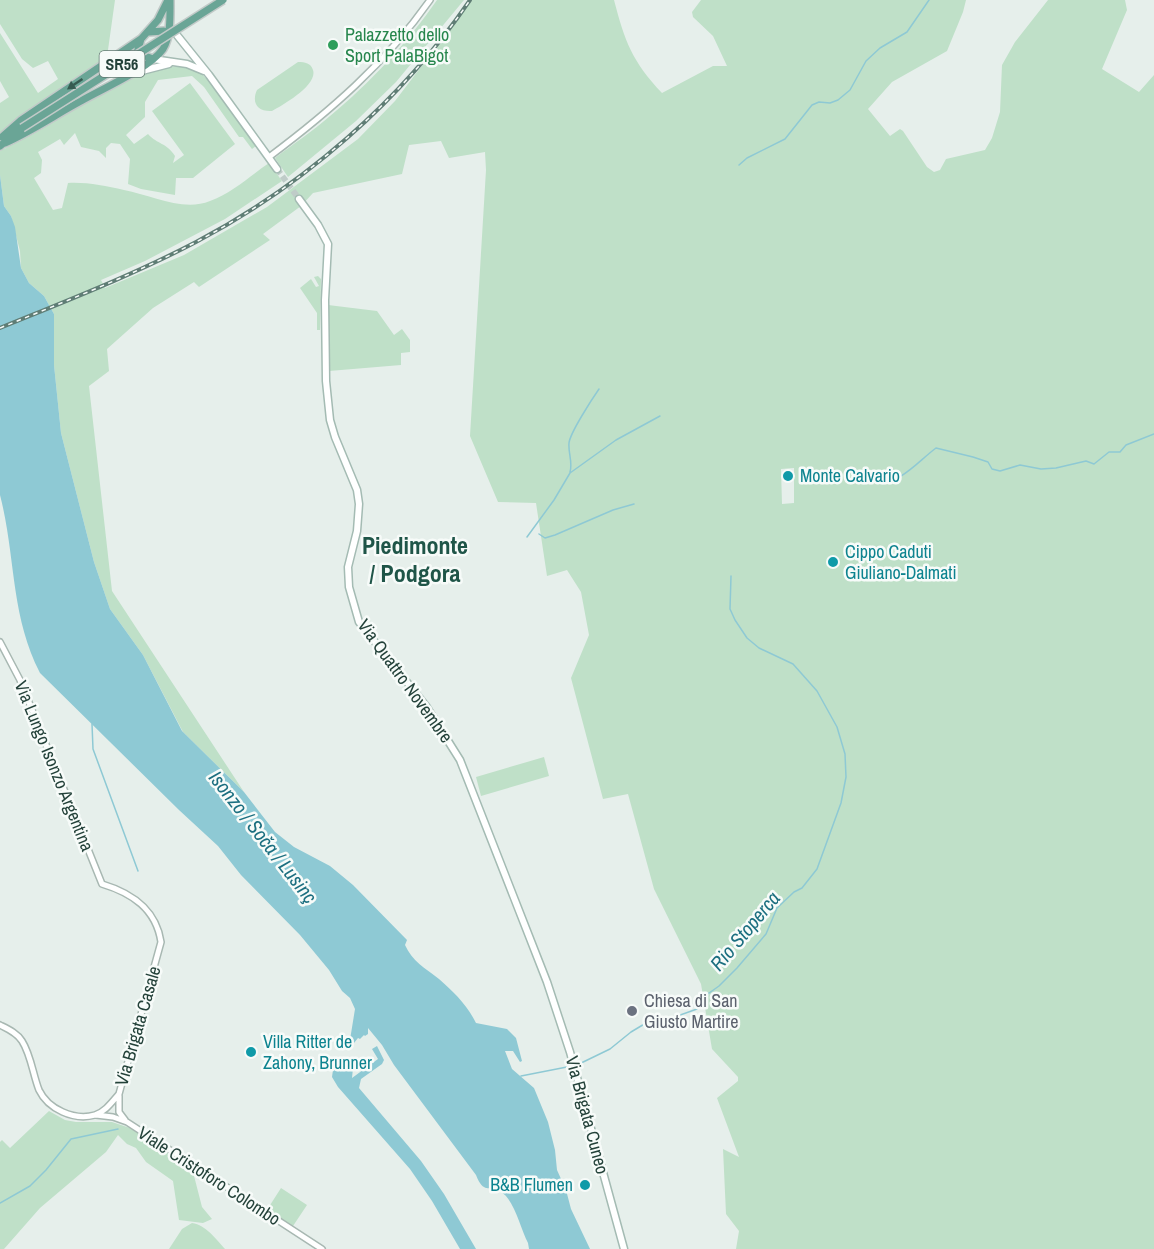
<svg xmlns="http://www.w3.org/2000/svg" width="1154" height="1249" font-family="'Archivo Narrow',sans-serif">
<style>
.green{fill:#bfe0c8;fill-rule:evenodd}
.water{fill:#8ec9d4}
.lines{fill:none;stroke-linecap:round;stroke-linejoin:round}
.stream{stroke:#8ec9d4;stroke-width:1.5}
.secondary-tunnel{stroke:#bfccc8;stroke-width:6;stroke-dasharray:6 3;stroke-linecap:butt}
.tertiary-casing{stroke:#a8b8b2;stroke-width:8}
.secondary-casing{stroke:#a4bbb3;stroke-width:9}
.primary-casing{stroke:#c2cac8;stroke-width:10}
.tertiary{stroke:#fff;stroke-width:5}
.secondary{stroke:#fff;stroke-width:6}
.primary{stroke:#6aa596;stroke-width:7}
.rail-casing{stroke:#5f7d75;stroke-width:4}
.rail{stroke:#f7fbf9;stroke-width:1.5;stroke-dasharray:4.5;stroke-linecap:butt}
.primary-bridge-casing{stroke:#c2cac8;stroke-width:10;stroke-linecap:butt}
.primary-bridge{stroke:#6aa596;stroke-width:7}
.oneway{fill:#365b51}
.leisure-dot{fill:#2e9e5b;stroke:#f7fbf9;stroke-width:2}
.culture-dot{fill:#0f9aa8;stroke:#f7fbf9;stroke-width:2}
.worship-dot{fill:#6b7280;stroke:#f7fbf9;stroke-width:2}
.labels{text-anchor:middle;stroke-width:5;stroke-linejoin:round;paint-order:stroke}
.shield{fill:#f7fbf9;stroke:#637a73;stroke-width:1.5}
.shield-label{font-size:16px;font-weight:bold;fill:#24423a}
.leisure-label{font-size:18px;fill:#27864d;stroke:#f7fbf9;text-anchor:start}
.culture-label{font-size:18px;fill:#0d838f;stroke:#f7fbf9;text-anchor:start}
.street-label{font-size:18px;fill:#24423a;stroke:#f7fbf9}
.worship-label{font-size:18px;fill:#5b616d;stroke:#f7fbf9;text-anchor:start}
.water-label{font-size:20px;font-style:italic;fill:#1c6f80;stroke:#f7fbf9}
.district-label{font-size:24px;font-weight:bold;fill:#1f5548;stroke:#f7fbf9}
</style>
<rect width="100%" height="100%" fill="#e6efeb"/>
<path class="green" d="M 0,0 L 115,0 L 107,57 L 117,53 L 0,134 L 0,103 L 9,97 L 0,81 L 0,33 L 38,93 L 58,79 L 48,61 L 33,68 L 22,59 L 0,24 Z
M 437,0 L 464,0 L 396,82 L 356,121 L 288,177 L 275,158 C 293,144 313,131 330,116 C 370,83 408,42 437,0 Z
M 472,0 L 614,0 C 625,42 632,61 662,93 L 713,66 L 727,66 L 713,36 L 693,17 L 692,12 L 701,0 L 966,0 L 963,12 L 947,51 L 892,82 L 868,109 L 890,136 L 900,129 L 903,131 L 927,167 L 934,172 L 940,170 L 946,159 L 985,150 L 992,138 L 1000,112 L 1002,65 L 1015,42 L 1048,0 L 1125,0 L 1127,10 L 1102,69 L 1139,92 L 1154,75 L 1154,1249 L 736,1249 L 739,1231 L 726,1214 L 723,1149 L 739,1157 L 717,1098 L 738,1081 L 738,1077 L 712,1049 L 701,984 L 654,889 L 628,794 L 603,799 L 571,678 L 589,635 L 581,592 L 567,570 L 547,576 L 536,503 L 498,502 L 470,436 L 486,170 L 485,152 L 449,158 L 441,141 L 409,145 L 402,174 L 313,193 L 301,206 L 263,234 L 270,240 L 199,287 L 194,282 L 153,308 L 107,349 L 109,371 L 89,386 L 112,591 L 244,792 L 183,732 L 143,655 L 110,609 L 94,562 L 61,433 L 54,365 L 54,314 L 44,296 L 29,283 L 21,268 L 20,251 L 11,216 L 4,206 L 0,175 L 0,151 C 11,145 22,140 33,134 C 68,115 152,55 192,68 C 211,74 243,128 256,146 L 252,149 L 243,137 L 239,137 L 204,87 L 192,76 L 158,80 L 145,102 L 145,117 L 126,135 L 134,144 L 148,134 C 158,145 166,142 175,156 L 173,163 L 184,155 L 152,111 L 190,83 L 235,144 L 193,178 L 176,178 L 175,195 L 141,189 L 128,184 L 130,159 L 120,144 L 111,143 L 106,148 L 106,158 L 99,151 L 81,147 L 75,133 L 64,145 L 60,139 L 38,152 L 42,160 L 41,173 L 34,178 L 53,210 L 62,208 L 68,183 C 87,182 105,186 124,190 C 151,195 183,212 210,201 C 232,193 250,176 269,163 L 282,181 L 225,219 L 145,261 L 101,280 L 105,288 L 184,255 L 267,207 L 358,139 L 395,101 ZM 794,468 L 794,503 L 782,504 L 781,469 Z
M 298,62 C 305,62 311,63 313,70 C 318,85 283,105 272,111 C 258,112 251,103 257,90 Z
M 318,276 L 321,279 L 320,330 L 317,330 L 317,313 L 300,288 L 311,279 L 316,287 L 319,286 L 314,277 Z
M 328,305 L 377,311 L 394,335 L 402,329 L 410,340 L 410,352 L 401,353 L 401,365 L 329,371 Z
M 544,757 L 549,776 L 481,796 L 476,777 Z
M 49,1111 L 65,1120 L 76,1122 L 112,1122 L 130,1128 L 184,1163 L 192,1168 L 202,1207 L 212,1219 L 203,1223 L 179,1220 L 173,1181 L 146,1162 L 136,1148 L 127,1144 L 118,1135 L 106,1152 L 40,1208 L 4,1249 L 0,1249 L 0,1142 L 2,1140 L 10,1148 Z
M 281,1188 L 307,1205 L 291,1229 L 265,1213 Z
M 192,1223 C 206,1225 216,1239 225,1249 L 169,1249 L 182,1229 Z"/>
<path class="water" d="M 0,175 L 4,206 L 11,216 L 15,227 L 21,268 L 29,283 L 44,296 L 54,314 L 54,365 L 61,433 L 94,562 L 110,609 L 143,655 L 182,731 L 244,792 L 275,832 L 294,847 L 330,866 L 353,885 L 407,940 L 405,945 C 412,961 425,968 439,979 C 454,992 467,1005 476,1023 L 507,1029 L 516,1038 L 522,1061 L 520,1062 L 513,1051 L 505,1051 L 512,1069 L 534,1088 L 548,1122 L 555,1150 L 557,1170 L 566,1190 L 571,1209 L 590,1249 L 529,1249 L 528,1243 C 521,1230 514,1199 501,1192 C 488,1184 484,1195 476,1175 L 394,1065 L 382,1045 L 368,1028 L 368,1034 L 365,1036 L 364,1035 L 360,1039 L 358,1038 L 354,1043 L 352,1040 L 352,1046 L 349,1046 L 355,1009 L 350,998 L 342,991 L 329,970 L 300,935 L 241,875 L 218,846 L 179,810 L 40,673 C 10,614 16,557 0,495 Z
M 377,1046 L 384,1060 L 382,1064 L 361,1079 L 359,1088 L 421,1161 L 444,1194 L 476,1249 L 460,1249 L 432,1201 L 410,1169 L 338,1087 L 332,1077 L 333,1070 L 347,1059 L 353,1068 L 352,1078 L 378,1059 L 372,1049 Z"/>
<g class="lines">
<path class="stream" d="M 739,165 L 747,158 L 785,139 L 812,105 L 819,102 L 830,103 L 838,100 L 850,90 L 866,61 L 880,48 L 907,32 L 929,0
M 570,472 C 573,462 568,453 569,443 C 570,433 592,399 599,389
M 856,473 C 866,485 887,484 901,476 C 913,469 924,457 936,448 L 973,457 L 988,462 L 992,469 L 1000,471 L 1020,465 L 1041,469 L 1056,468 L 1086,461 L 1094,464 L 1109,452 L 1120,452 L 1126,445 L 1154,434
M 539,534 L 545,538 L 555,535 L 613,510 L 634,504
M 527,537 L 554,500 L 570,473 L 616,440 L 660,416
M 92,724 L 93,749 L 138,871
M 577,1065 L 610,1049 L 631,1032 L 651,1020 L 669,1019 L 697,1009 L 702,998 L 719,986 L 737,968 L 766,934 L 777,908 L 794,892 L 802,888 L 817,869 L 841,803 L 846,777 L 845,754 L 837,727 L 817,691 L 793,664 L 759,648 L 747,638 L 735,620 L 730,609 L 731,576
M 521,1076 L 572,1066
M 0,1203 L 30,1186 L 46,1170 L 71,1139 L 118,1129"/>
<path class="secondary-tunnel" d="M 277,169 L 299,199"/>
<defs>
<path id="tertiary" d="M 269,157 C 329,112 386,63 430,0
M 0,642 L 20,680 L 102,884 C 132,893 156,909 161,942 L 119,1094 C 112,1102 105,1112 95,1115 C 74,1121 48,1109 39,1090 C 33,1075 31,1055 22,1041 C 17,1033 8,1029 0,1025
M 119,1096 L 119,1112 L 125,1120
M 96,1115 L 113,1117 L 127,1122 L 322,1249"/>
<path id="secondary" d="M 172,29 L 209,75 L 277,169
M 153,59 L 187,64 L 204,71
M 138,72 L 169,64
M 299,199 L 318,225 L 328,244 L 325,300 L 326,381 L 330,420 L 335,437 L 357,490 L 359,504 L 357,531 L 348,567 L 349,587 L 359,622 L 426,706 L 460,760 L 547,982 L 570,1052 L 624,1249"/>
<path id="primary" d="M 149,32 L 164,31 L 169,34
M 141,39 L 137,53 L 153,59
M 2,137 L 20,121 L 141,39 L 158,20 L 168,0
M 5,143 C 32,131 55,115 81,101 C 102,89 150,68 163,49 C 171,36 170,15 170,0
M 0,146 L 22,128"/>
</defs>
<use href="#tertiary" class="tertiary-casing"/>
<use href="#secondary" class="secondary-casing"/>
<use href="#primary" class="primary-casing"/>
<use href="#tertiary" class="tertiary"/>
<use href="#secondary" class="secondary"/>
<use href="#primary" class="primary"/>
<defs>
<path id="rail" d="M 0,328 C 66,301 133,275 196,242 C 304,185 401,101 470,0"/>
</defs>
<use href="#rail" class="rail-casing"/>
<use href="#rail" class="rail"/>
<defs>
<path id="primary-bridge" d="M 22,128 L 223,0"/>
</defs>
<use href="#primary-bridge" class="primary-bridge-casing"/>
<use href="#primary-bridge" class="primary-bridge"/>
</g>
<defs><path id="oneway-solid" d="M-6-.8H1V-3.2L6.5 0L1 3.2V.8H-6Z" transform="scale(1.5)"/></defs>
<use class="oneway" href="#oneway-solid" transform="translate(75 84) rotate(146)"/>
<circle class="leisure-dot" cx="333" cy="45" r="6"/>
<g class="culture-dot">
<circle cx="788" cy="476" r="6"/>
<circle cx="833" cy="562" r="6"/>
<circle cx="251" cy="1052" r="6"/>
<circle cx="585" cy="1185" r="6"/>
</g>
<circle class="worship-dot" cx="632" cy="1011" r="6"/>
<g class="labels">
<rect class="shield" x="99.5" y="51" width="45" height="26" rx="4.5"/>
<g class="shield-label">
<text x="122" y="70">SR56</text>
</g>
<g class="leisure-label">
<text x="345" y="41">Palazzetto dello<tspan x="345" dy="21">Sport PalaBigot</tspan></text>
</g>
<g class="culture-label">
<text x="800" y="482">Monte Calvario</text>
<text x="845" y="558">Cippo Caduti<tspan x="845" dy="21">Giuliano-Dalmati</tspan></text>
<text x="263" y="1048">Villa Ritter de<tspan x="263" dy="21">Zahony, Brunner</tspan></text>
<text x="573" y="1191" text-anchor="end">B&amp;B Flumen</text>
</g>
<g class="street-label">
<text transform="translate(405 681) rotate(54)" y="6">Via Quattro Novembre</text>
<text transform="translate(54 766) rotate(68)" y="6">Via Lungo Isonzo Argentina</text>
<text transform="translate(138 1026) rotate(-74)" y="6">Via Brigata Casale</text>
<text transform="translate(587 1115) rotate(75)" y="6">Via Brigata Cuneo</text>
<text transform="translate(209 1176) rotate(33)" y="6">Viale Cristoforo Colombo</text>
</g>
<g class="worship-label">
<text x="644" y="1007">Chiesa di San<tspan x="644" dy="21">Giusto Martire</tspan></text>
</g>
<g class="water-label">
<text transform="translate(263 837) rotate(52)" y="7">Isonzo / Soča / Lusinç</text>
<text transform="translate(745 931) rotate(-50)" y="7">Rio Stoperca</text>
</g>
<g class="district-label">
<text x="415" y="554">Piedimonte<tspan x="415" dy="28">/ Podgora</tspan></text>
</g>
</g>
</svg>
